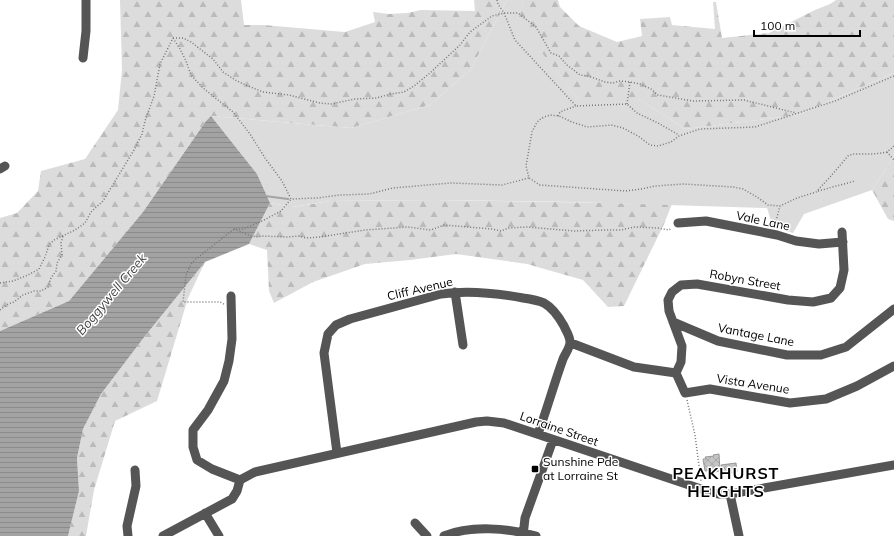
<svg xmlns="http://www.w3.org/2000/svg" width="894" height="536" font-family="Mulish,sans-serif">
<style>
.forest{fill:url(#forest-firs)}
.park{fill:#dcdcdc}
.water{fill:url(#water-rules)}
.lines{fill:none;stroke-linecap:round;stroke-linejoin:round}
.stream{stroke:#a3a3a3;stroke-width:2}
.building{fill:url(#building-cross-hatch);stroke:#999}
.path{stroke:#777;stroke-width:1.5;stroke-dasharray:1 2;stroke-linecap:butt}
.minor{stroke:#555;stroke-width:9}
.poi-dot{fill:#000;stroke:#fff;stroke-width:1.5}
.labels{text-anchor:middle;stroke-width:3;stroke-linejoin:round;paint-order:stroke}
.street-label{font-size:12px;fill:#000;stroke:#fff}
.poi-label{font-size:12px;fill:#000;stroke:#fff;text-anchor:start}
.water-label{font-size:13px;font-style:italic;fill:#444;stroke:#fff}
.district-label{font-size:16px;font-weight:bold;letter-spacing:1px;fill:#000;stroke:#fff}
</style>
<defs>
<pattern id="forest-firs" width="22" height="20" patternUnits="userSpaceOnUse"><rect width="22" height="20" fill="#dcdcdc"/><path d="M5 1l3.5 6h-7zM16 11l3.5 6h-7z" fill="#bbb"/></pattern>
<pattern id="water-rules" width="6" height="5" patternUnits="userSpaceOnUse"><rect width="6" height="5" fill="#a3a3a3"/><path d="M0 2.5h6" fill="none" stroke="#8b8b8b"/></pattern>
<pattern id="building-cross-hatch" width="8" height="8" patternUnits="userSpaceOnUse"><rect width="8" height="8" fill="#c4c4c4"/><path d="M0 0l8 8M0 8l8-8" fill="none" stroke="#a7a7a7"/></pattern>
</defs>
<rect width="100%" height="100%" fill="#fff"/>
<path class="forest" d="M 120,0 L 241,0 L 244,25 L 263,25 L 345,32 L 375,22 L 373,12 L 389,14 L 407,13 L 421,10 L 475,11 L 474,0 L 507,0 L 471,69 L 430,105 L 351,128 L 211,116 L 206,121 L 143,212 L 69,301 L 0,331 L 0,218 L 17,213 L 38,191 L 41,171 L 85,159 L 118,110 L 122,70 Z
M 523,0 L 558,0 L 560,7 L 579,26 L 617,42 L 642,36 L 640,19 L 670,17 L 672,25 L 715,29 L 713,2 L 716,2 L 722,38 L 769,33 L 815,10 L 830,4 L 836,0 L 894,0 L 894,73 L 798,115 L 685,129 L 639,99 L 578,99 L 517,22 Z
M 894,156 L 894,221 L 888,219 L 872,190 Z
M 434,200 L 672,204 L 664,224 L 624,306 L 608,307 L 583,280 L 527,264 L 456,254 L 410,260 L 365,264 L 313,282 L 274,303 L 269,291 L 267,250 L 249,244 L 270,203 L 293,207 L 330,201 Z
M 205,262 L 188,298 L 157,401 L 115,421 L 94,490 L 86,536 L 68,536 L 79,491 L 77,458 L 83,429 L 101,394 L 145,336 Z"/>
<path class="park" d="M 507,0 L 523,0 L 518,22 L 578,99 L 639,99 L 685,129 L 798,115 L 894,73 L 894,156 L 872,190 L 804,214 L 793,233 L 773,227 L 767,208 L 573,202 L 434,200 L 330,201 L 292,207 L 270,203 L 257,174 L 211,116 L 351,128 L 430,105 L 471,69 Z"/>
<path class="water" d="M 211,116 L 257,174 L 270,203 L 249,244 L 205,262 L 145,336 L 101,394 L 83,429 L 77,458 L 79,491 L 68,536 L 0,536 L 0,331 L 69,301 L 143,212 L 206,121 Z"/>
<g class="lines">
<path class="stream" d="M 265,196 L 288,199"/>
</g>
<path class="building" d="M 719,454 L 720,471 L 715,472 L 715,470 L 705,471 L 703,459 L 706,459 L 705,457 L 714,456 L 713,455 Z
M 736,463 L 737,472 L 723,474 L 721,465 Z"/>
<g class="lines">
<path class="path" d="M 497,0 L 498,4 L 504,13 L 515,40 L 576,106 L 627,104 L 637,113 L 658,123 L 679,135
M 173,38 L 183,38 L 191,42 L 213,59 L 223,72 L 237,81 L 248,86 L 263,92 L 289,95 L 320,103 L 331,104 L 355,99 L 376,98 L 391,94 L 404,92 L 414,86 L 430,73 L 460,45 L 470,32 L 492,16 L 504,13 L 518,13 L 536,27 L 551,53 L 559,56 L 567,65 L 580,75 L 588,76 L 605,82 L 613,83 L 620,81 L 630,82 L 640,84 L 651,89 L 658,95 L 693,101 L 744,100 L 796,113
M 173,38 L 180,49 L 186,61 L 191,75 L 203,88 L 233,112 L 250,134 L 265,158 L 282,181 L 291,199 L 317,198 L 340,195 L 369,194 L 393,188 L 451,183 L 502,185 L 529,178
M 894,76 L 835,101 L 755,127 L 700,129 L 679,136 L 671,142 L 658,146 L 650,145 L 638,136 L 623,128 L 611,125 L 587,127 L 572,122 L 559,116 L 550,115 L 544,117 L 539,120 L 536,124 L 532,132 L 526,166 L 529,178 L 540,185 L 626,191 L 641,189 L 655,186 L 683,184 L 733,187 L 743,189 L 757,197 L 768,205 L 780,206 L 797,198 L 816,192 L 831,176 L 848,156 L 853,154 L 873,154 L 882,153 L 887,152 L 894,146
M 627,104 L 630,82
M 558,116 L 560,112 L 576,106
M 887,152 L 894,160
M 818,191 L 855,181
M 776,227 L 776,221 L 780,206
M 234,229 L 251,236 L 258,237 L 262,236 L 287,237 L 298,236 L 306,238 L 320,237 L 365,230 L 408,227 L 431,230 L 444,225 L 492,229 L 501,231 L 509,228 L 527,227 L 574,231 L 606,230 L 621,230 L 634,227 L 658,228 L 669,230 L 672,228
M 0,283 L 13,281 L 28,275 L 39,269 L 45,257 L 49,245 L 54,240 L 75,230 L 85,223 L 91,212 L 103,201 L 134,150 L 142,134 L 145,121 L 154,96 L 160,64 L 173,38
M 224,304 L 220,302 L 183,302 L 186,275 L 191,264 L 196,259 L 234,229 L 243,229 L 262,221 L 281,211 L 291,199
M 0,310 L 8,304 L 14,302 L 23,295 L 34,291 L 41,291 L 48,287 L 51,278 L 56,271 L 57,263 L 62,255 L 61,243 L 63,236
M 687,400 L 695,435 L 701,481"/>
<path class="minor" d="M 83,58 L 86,31 L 86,0
M 0,169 L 5,166
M 678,223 L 706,221 L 777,235 L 796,241 L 819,244 L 843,242
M 455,292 L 463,345
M 231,296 L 232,339 L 229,361 L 224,381 L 208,410 L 193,430 L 193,447 L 197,460 L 212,469 L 240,480
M 673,322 L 718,341 L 787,355 L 821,355 L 846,347 L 894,309
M 571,343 L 634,367 L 676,373 L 685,393 L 710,389 L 790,403 L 826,399 L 857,386 L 894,366
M 676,373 L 681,362 L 682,346 L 669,311 L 668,300 L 672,292 L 681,285 L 697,284 L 788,300 L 813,302 L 831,298 L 840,288 L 844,270 L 842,232
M 337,453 L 324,353 L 328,334 L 336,325 L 350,319 L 441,294 C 468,290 496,293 523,298 C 530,299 537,300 544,303 C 553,308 559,317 564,326 C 566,331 570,336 570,342 C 570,348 565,354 563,359 C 554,384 547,409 538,434
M 240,480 L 255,472 L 476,422 L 487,421 L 504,423 L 710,492 L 718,494 L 730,494 L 894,465
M 730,494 L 739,536
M 205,513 L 219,536
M 415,523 L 427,536
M 128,536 L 127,526 L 136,486 L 135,470
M 163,536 L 232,499 L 237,491 L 240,480
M 444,536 C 470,525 509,528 536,536
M 523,536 L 525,518 L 553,440"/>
</g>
<rect class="poi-dot" x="531" y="465" width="8" height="8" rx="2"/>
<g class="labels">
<g class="street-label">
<text transform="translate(763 221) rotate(12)" y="4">Vale Lane</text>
<text transform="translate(745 280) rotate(10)" y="4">Robyn Street</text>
<text transform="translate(420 289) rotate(-13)" y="4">Cliff Avenue</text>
<text transform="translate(756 335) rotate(11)" y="4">Vantage Lane</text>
<text transform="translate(753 384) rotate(9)" y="4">Vista Avenue</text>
<text transform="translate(559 429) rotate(19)" y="4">Lorraine Street</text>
</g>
<g class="poi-label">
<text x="543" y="466">Sunshine Pde<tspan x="543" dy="14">at Lorraine St</tspan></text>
</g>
<g class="water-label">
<text transform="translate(111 294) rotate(-50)" y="5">Boggywell Creek</text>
</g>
<g class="district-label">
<text x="726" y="479">PEAKHURST<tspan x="726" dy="18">HEIGHTS</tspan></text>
</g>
</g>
<path d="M754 30v6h106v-6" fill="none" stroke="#000000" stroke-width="2"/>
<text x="760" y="30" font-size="12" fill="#000000" stroke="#ffffff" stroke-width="3" paint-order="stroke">100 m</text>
</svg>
